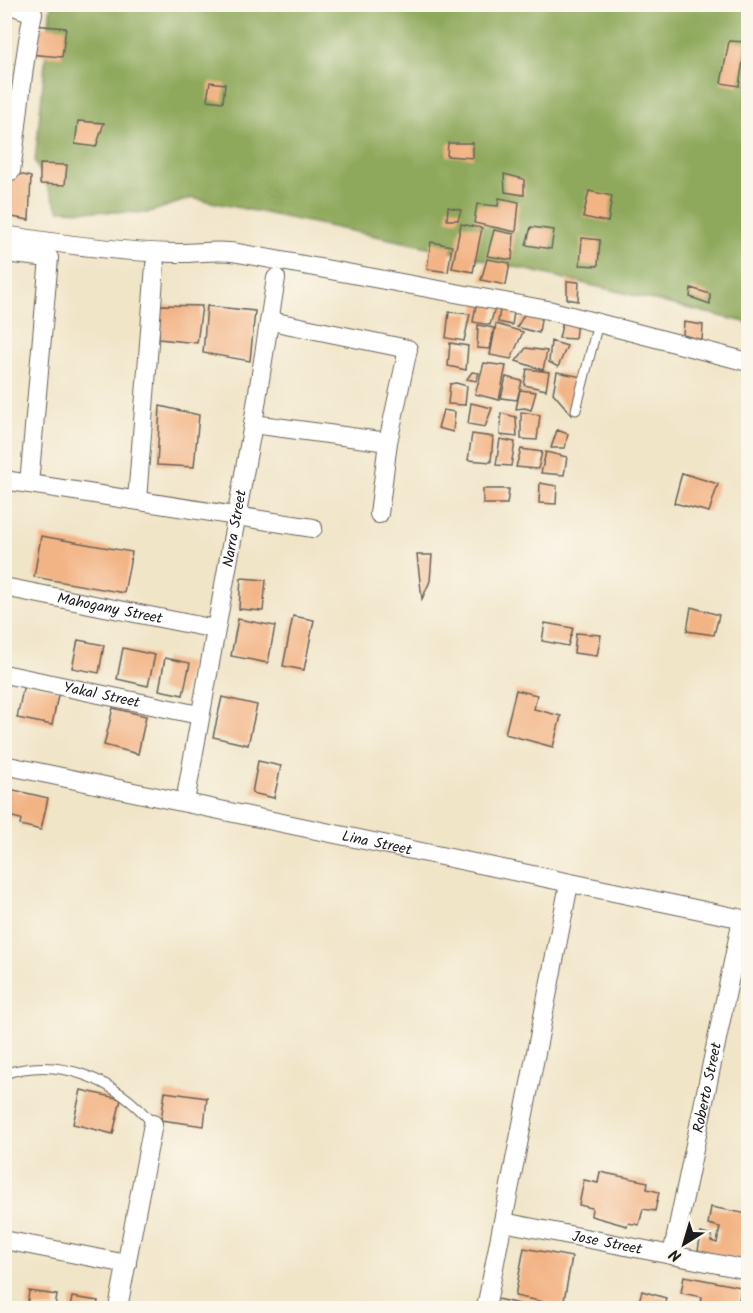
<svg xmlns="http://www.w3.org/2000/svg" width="753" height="1313" font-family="Kalam,sans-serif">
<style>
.forest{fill:#8ea95b;stroke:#55623c;stroke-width:1.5}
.building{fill:#f3b485}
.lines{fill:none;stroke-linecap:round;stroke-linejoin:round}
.lane-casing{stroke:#676258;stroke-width:11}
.street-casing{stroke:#676258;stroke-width:20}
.lane{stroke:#fff;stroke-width:9}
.street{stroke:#fff;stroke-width:18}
.labels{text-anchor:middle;stroke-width:5;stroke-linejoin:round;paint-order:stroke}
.street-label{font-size:15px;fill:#1c1c1c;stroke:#fbf7ec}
</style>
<rect width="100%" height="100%" fill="#fbf7ec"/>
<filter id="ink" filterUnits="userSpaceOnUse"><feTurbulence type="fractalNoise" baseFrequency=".0167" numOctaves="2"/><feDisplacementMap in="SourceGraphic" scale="12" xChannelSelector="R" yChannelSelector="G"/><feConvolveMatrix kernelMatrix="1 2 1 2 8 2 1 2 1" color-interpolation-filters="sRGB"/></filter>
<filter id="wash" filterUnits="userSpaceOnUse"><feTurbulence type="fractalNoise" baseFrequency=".008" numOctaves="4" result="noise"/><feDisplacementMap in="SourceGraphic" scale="24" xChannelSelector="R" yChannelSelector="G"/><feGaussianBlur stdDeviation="1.35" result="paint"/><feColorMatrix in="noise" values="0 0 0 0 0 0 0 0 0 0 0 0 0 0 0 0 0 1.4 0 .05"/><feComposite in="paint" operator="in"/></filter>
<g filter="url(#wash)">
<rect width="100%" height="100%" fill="#f1e5c8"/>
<path class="forest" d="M 51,5 L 748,5 L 748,325 L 745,322 L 452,252 L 192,198 L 147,213 L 59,210 L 35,162 Z"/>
<g id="blocks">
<path class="building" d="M 33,25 L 66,28 L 62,57 L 28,54 Z
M 729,41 L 746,42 L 739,86 L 721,83 Z
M 210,82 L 225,84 L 223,102 L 207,100 Z
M 78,121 L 104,123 L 96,147 L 75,144 Z
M 448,143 L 473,143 L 473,158 L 447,156 Z
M 40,164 L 67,165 L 65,185 L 40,184 Z
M 12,172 L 31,177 L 29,220 L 6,216 Z
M 504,174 L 524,179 L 524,195 L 505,192 Z
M 589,191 L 612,196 L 608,222 L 583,217 Z
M 499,198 L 519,202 L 516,232 L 474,223 L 477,204 L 498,206 Z
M 448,207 L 461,210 L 458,220 L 447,220 Z
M 461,224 L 482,228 L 473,272 L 452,268 Z
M 531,227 L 554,230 L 551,249 L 526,245 Z
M 494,230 L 514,234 L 512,260 L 487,256 Z
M 582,238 L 600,240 L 598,266 L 580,265 Z
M 431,242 L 452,246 L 448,272 L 427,269 Z
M 487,259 L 510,263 L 506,285 L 481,280 Z
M 567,281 L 579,282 L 578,301 L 567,299 Z
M 691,288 L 710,294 L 710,304 L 690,297 Z
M 477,299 L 497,301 L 490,325 L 473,322 Z
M 501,304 L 515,306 L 512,325 L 498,322 Z
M 160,305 L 202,306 L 197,343 L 159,339 Z
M 207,306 L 255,311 L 250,361 L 203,353 Z
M 449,312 L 470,314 L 464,341 L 446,338 Z
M 525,313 L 542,313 L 539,333 L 517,327 Z
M 564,317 L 577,321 L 575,339 L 559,338 Z
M 684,322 L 703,325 L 702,340 L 683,335 Z
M 496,324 L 523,332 L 511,359 L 490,355 Z
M 478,325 L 494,328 L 490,349 L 477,348 Z
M 551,341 L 567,346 L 558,367 L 549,362 Z
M 450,343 L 468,346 L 466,370 L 448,366 Z
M 526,348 L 547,351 L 543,370 L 516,361 Z
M 484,363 L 506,366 L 499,400 L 475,394 Z
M 527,369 L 549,372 L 546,390 L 524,385 Z
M 472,372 L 479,373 L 476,381 L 467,379 Z
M 557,372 L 582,377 L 572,415 L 553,393 Z
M 506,377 L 522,381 L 517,400 L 501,398 Z
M 456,383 L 467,386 L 465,405 L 448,404 L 450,384 Z
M 520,390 L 536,392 L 531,410 L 525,408 L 516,409 Z
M 471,403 L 492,408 L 485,427 L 468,424 Z
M 160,406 L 199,415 L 194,467 L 157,465 Z
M 443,410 L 455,412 L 453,432 L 438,428 Z
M 521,412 L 540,415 L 537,440 L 521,439 Z
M 501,413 L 516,417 L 517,437 L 500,435 Z
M 557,430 L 568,434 L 565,448 L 551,448 Z
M 472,434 L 493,437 L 491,462 L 468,460 Z
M 500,439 L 515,442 L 511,466 L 496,465 Z
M 521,449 L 542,452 L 538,469 L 516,467 Z
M 546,452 L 567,457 L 564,475 L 541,473 Z
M 682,473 L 718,484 L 709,512 L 674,503 Z
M 540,483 L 557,486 L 556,504 L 539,503 Z
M 483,489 L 509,489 L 507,504 L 483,504 Z
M 41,536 L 132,552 L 124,593 L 34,577 Z
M 417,555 L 432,555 L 430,581 L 422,599 Z
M 241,578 L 266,580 L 263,611 L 239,609 Z
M 691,607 L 719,615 L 714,635 L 687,631 Z
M 293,616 L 314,620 L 304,670 L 283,666 Z
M 238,619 L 275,626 L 268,663 L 231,656 Z
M 545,623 L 573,628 L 568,646 L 542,641 Z
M 576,633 L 601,635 L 597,656 L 574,653 Z
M 78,640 L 104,645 L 99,673 L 72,668 Z
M 123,648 L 155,655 L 148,686 L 117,679 Z
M 165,658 L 190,663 L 183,695 L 159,690 Z
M 24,684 L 59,690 L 52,725 L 17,718 Z
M 516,690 L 537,695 L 534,709 L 561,716 L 553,747 L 505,734 Z
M 222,697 L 257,705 L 248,745 L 213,737 Z
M 113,708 L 146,716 L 138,754 L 104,745 Z
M 258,761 L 281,766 L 274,798 L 252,793 Z
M 747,778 L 748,778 L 748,800 L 744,799 Z
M 5,788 L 48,798 L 41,830 L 20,825 L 21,819 L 4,815 Z
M 81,1090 L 121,1099 L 113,1134 L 73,1124 Z
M 165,1092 L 207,1098 L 204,1126 L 161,1120 Z
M 600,1172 L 648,1182 L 647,1189 L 659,1192 L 655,1211 L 643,1209 L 639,1225 L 628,1223 L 627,1226 L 591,1216 L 592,1208 L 579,1205 L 584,1180 L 598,1183 Z
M 711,1207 L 748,1214 L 748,1240 L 744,1261 L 698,1251 L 701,1233 L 712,1236 L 711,1241 L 717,1243 L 720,1227 L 708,1224 Z
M 524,1248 L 572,1257 L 563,1306 L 515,1296 Z
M 684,1276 L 741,1287 L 738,1308 L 700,1308 L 702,1297 L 681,1293 Z
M 29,1291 L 57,1295 L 55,1308 L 27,1308 Z
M 642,1291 L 666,1298 L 664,1308 L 637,1308 Z
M 72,1297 L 98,1301 L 97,1308 L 70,1308 Z
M 497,1299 L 538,1308 L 495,1308 Z"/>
</g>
</g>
<g filter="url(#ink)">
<use href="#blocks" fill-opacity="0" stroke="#676258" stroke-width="1.5"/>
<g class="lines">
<defs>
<path id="lane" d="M 576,410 L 598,323
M 4,1074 C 61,1055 117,1081 153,1124
M 743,1308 L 748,1281"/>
<g id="street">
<path d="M 4,170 L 11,171 C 19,118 22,65 33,13 L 8,4"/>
<path d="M 4,235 C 60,244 117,252 174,253 C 196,254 216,249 238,253 L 548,310 L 748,362"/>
<path d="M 4,253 L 49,258 L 29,484"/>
<path d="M 271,321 L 408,349 L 388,442 L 379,514"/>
<path d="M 253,424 L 388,442"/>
<path d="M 4,480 L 313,528"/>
<path d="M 137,500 L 155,265"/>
<path id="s1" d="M 4,587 L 215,629"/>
<path id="s2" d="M 4,674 L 199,715"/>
<path id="s3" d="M 4,765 L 748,920"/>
<path id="s4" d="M 185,802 L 253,424 L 276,278"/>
<path id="s5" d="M 503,1222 L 748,1270"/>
<path d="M 4,1240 L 127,1264"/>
<path id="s6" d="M 672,1255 L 742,919"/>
<path d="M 118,1308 L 153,1124"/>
<path d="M 486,1308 L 569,884"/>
</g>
</defs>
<use href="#lane" class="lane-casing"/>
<use href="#street" class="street-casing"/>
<use href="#lane" class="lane"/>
<use href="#street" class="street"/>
</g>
</g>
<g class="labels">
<g class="street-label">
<text dy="5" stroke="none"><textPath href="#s4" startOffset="278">Narra Street</textPath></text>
<text dy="5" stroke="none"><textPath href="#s1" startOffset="108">Mahogany Street</textPath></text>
<text dy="5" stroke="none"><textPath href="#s2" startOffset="100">Yakal Street</textPath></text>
<text dy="5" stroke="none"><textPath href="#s3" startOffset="381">Lina Street</textPath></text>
<text dy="5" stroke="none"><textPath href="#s6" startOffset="171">Roberto Street</textPath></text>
<text dy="5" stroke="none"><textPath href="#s5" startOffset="106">Jose Street</textPath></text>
</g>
</g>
<rect width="753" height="1313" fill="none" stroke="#fbf7ec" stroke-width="24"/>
<g transform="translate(684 1244) rotate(217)" stroke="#fbf7ec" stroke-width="4.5" paint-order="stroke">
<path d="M0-4.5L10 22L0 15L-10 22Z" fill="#1c1c1c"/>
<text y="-9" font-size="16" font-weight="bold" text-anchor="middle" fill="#1c1c1c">N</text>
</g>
</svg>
